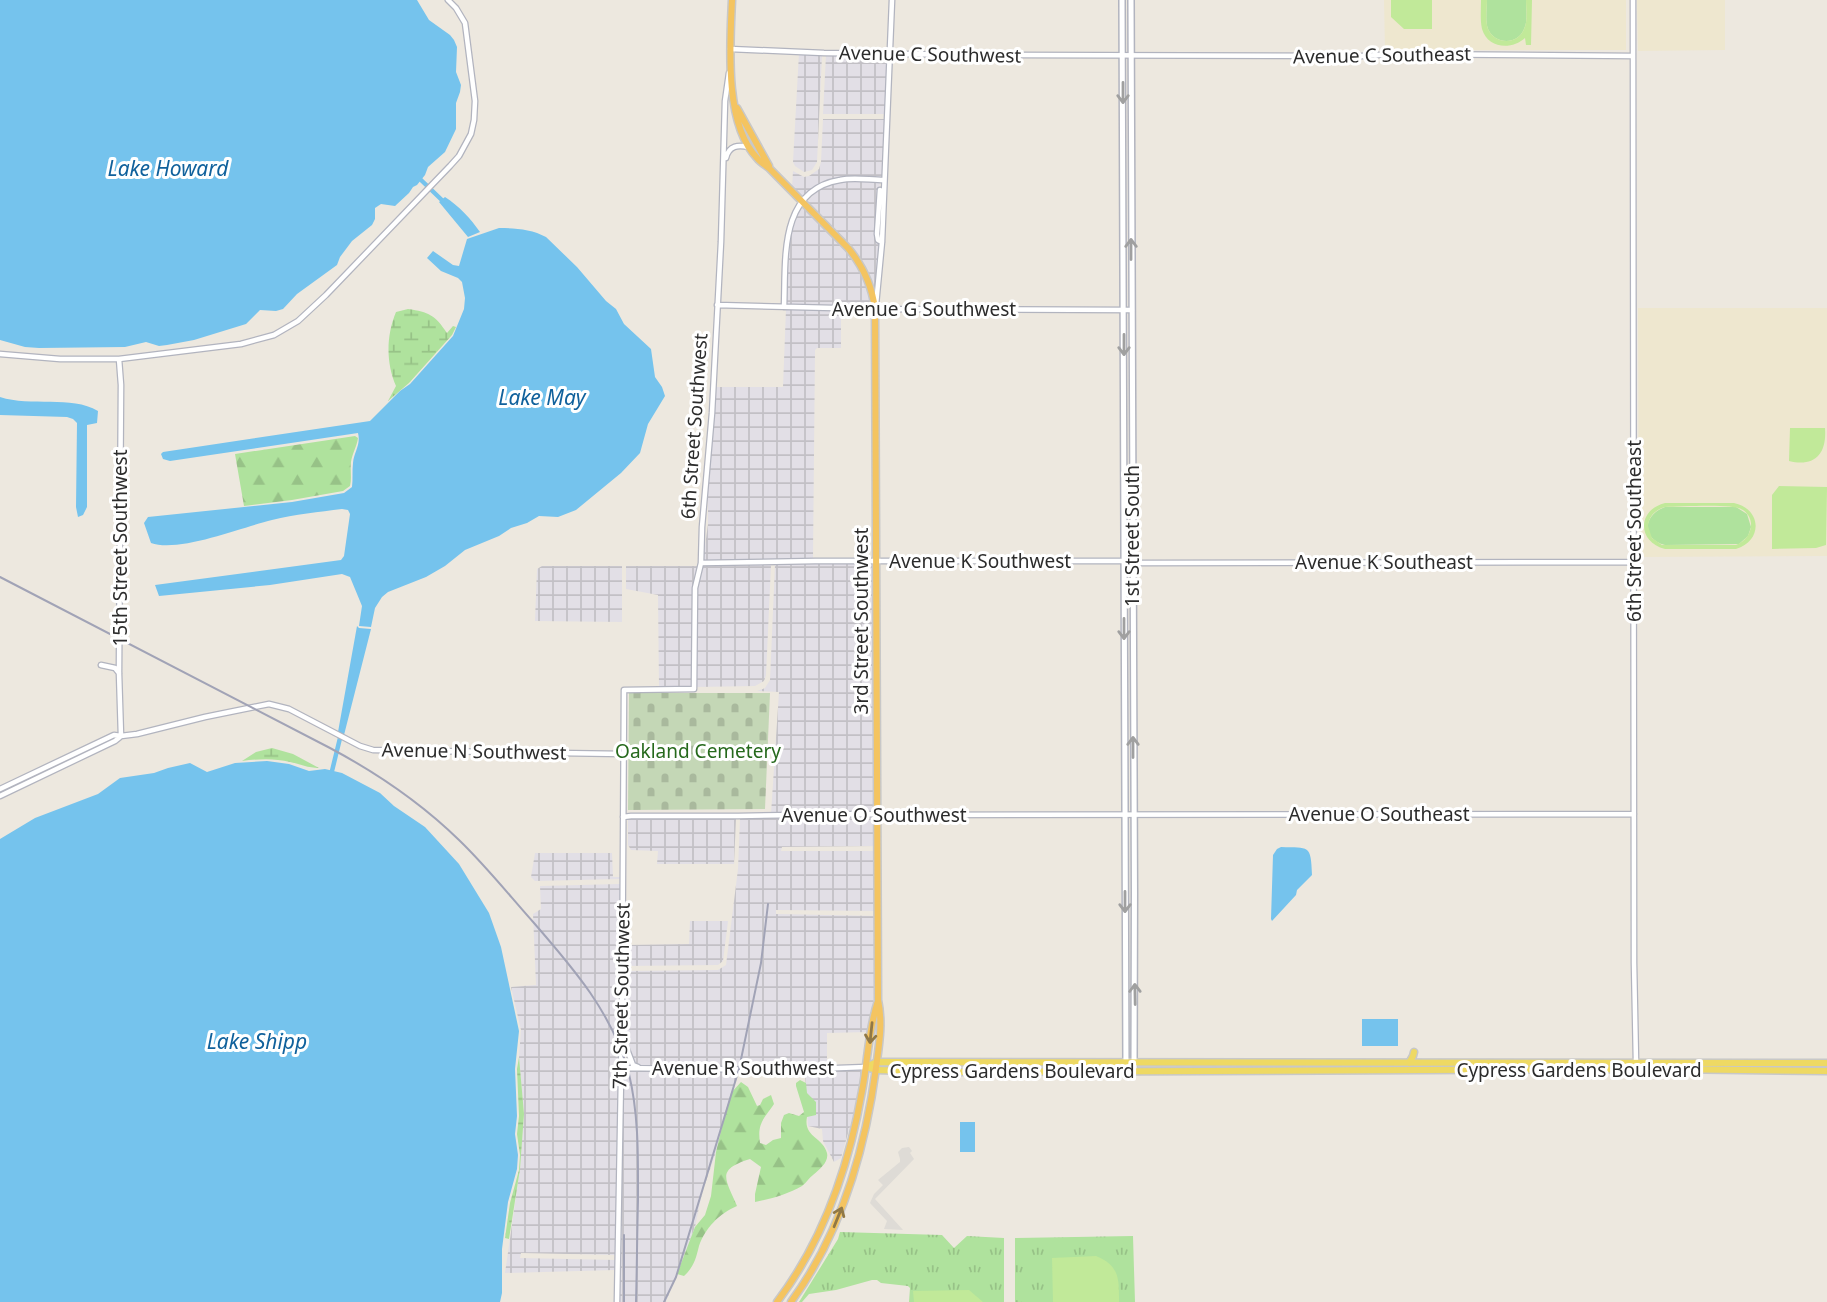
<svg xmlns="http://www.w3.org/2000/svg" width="1827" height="1302" font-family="'Noto Sans',sans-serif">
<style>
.industrial{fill:url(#industrial-grid)}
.education{fill:#eee7cf}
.grass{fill:#afe29d}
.forest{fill:url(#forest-firs)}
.wetland{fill:url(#wetland-marsh)}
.cemetery{fill:url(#cemetery-stones)}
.park{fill:url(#park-tufts)}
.pitch{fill:#c1e999;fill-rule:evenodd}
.plaza{fill:#dedbd6}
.water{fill:#75c3ed}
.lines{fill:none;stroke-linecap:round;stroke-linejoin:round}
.canal{stroke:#75c3ed;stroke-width:4.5}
.tertiary-casing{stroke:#b2b4bf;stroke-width:7}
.secondary-casing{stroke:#b2b4bf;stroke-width:8}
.primary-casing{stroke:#c8c8c8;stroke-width:9}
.trunk-casing{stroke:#c8c8c8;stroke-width:9}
.tertiary{stroke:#fff;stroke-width:4.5}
.secondary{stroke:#fff;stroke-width:5}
.primary{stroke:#eed963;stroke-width:6}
.trunk{stroke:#f4c460;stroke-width:6}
.rail{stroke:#a1a3b6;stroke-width:2}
.oneway{stroke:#a0a0a0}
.oneway2{stroke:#907846}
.labels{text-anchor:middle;stroke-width:6;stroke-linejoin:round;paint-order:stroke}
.street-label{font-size:19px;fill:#2c2c2c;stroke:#fff}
.park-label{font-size:19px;fill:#26691c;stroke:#fff}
.water-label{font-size:21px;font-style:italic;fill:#10619c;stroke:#fff}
</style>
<defs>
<pattern id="industrial-grid" width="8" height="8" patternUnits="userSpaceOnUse" patternTransform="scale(1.75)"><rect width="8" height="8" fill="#e2dfe6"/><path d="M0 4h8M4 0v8" fill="none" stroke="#c2c0c5"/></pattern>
<pattern id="forest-firs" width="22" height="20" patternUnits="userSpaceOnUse" patternTransform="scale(1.75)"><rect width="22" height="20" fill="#afe29d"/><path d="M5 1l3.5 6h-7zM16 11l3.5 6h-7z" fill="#97c287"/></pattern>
<pattern id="wetland-marsh" width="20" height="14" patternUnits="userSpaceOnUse" patternTransform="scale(1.75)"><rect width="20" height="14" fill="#afe29d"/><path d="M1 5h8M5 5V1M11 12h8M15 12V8" fill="none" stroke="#97c287"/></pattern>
<pattern id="cemetery-stones" width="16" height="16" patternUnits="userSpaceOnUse" patternTransform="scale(1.75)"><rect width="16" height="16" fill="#c4d7b6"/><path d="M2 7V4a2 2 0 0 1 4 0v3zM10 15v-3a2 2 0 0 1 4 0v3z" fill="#a9b99d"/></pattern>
<pattern id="park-tufts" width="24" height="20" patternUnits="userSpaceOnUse" patternTransform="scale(1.75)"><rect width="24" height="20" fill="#afe29d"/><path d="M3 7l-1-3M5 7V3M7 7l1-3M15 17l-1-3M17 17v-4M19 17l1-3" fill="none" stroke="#97c287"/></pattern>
</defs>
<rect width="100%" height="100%" fill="#ede8df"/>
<path class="industrial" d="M 799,53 L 822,55 L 817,162 L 812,170 L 804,172 L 795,166 L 793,162 Z
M 826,55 L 888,56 L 885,114 L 823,114 Z
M 823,119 L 885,119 L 882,178 L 844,176 L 835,178 L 818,184 L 802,198 L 792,188 L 793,171 L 804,177 L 809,176 L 819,169 L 821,162 Z
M 844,181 L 880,182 L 875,232 L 876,241 L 879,244 L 875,297 L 858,257 L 849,244 L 806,202 L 820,189 Z
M 803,205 L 847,249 L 855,260 L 866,281 L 873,307 L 786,305 L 790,236 L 797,213 Z
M 786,309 L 841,311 L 841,348 L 817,348 L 815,350 L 813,558 L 703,561 L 708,524 L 708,489 L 715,387 L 783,387 Z
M 815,563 L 875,564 L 876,812 L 771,814 L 779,692 L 757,691 L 765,688 L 770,680 L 775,565 Z
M 771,565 L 766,675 L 764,681 L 755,686 L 697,687 L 697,588 L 702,566 Z
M 542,566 L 622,566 L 622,622 L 535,621 L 537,569 Z
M 626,566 L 698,566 L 693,587 L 692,687 L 659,687 L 658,595 L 626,589 Z
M 864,816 L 876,817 L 877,846 L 782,847 L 781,851 L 877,851 L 877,911 L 776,910 L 776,914 L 877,916 L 877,977 L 869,1032 L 827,1033 L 827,1066 L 704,1067 L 639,1065 L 635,1063 L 624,1035 L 624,971 L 718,970 L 726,965 L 738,869 L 740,819 Z
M 628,819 L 736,819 L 734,864 L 657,864 L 658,851 L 631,850 L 628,845 Z
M 535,853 L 612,853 L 613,877 L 620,877 L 620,879 L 535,881 L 531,877 Z
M 620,884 L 616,1255 L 521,1253 L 520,1258 L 616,1260 L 614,1302 L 615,1270 L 505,1273 L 520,1169 L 524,1114 L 519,1057 L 521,1030 L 511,987 L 536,985 L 533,914 L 541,909 L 540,886 Z
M 624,919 L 626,919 L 626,945 L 689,944 L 690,921 L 728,921 L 723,961 L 718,965 L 624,966 Z
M 623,1070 L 771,1072 L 738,1072 L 726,1110 L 716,1152 L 702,1193 L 695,1227 L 666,1302 L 619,1302 Z
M 863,1070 L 860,1091 L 841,1158 L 834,1162 L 823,1141 L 822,1129 L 808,1126 L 805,1072 Z"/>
<path class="education" d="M 1384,0 L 1626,0 L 1626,50 L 1385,50 Z
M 1637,0 L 1725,0 L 1725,50 L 1638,51 Z
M 1638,308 L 1827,308 L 1827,556 L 1639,557 Z"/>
<path class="grass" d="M 1487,0 L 1526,0 C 1526,9 1528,21 1524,29 C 1518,45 1495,45 1488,29 C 1485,20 1487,9 1487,0 Z
M 1665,507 L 1736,507 L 1747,514 L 1751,527 L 1748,536 L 1739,544 L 1665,545 C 1641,539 1643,515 1665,507 Z"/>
<path class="forest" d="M 355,436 L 358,438 C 357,446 352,454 351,462 C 350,470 352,478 350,486 L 343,491 L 292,500 L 244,506 L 235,454 Z
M 800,1080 L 806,1083 L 807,1093 L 816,1102 L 816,1115 L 807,1117 C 803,1137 823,1137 827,1153 C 829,1162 820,1169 813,1175 C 809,1178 806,1183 802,1186 C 788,1194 771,1199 755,1202 L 755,1194 L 761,1167 L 750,1159 C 715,1170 726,1179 737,1206 C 720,1213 705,1228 699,1246 C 696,1258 694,1267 684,1276 L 677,1274 L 695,1227 L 705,1215 L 711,1196 L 716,1152 L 726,1110 L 731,1093 L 741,1082 L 748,1087 L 757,1106 L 760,1105 L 763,1099 L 771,1095 L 774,1104 C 764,1119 757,1123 760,1143 L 766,1145 L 773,1140 L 781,1138 L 781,1123 L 784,1115 L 789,1113 L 799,1116 L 804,1112 L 796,1086 L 796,1083 Z"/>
<path class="wetland" d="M 408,309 C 429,312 435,315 447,333 L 453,326 L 456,327 L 452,335 L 409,383 L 388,401 L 396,386 C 386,363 386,336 396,312 Z
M 272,748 L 293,754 L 319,768 C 308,768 300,764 290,762 C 274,758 258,759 242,761 L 256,752 Z
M 519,1057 L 524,1114 L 520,1169 L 509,1239 L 505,1238 L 510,1203 L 519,1170 L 520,1155 L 517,1134 L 519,1116 L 517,1069 Z"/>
<path class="cemetery" d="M 629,693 L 770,693 L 765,809 L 628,810 Z"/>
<path class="park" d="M 840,1232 L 942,1235 L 954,1248 L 967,1236 L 1004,1238 L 1004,1302 L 909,1302 L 910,1288 L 908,1286 L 881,1283 L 877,1280 L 872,1280 L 836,1290 L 809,1294 L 802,1302 L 799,1302 L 838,1239 Z
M 1133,1236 L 1135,1302 L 1015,1302 L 1015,1238 Z"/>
<path class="pitch" d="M 1391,0 L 1432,0 L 1432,29 L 1404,29 L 1391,17 Z
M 1481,0 L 1487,0 C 1487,9 1485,20 1488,29 C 1495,45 1518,45 1524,29 C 1528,21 1526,9 1526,0 L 1532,0 L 1531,45 L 1526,45 L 1525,38 C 1512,50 1488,49 1482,29 C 1480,20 1481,9 1481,0 Z
M 1790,428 L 1825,428 C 1827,455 1814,467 1789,461 Z
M 1779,486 L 1827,487 L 1826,545 L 1816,548 L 1772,549 L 1772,495 Z
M 1665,503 L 1734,503 C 1762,509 1763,541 1736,549 L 1665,549 C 1637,542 1637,510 1665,503 ZM 1665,507 C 1680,507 1732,503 1743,510 C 1758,521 1750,540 1736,545 L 1662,545 L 1652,538 L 1648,526 C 1649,516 1655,510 1665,507 Z
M 1096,1256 C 1120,1266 1119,1279 1119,1302 L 1053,1302 L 1052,1258 Z
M 969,1290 L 983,1302 L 914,1302 L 913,1291 Z"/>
<path class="plaza" d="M 909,1147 L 912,1151 L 910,1153 L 914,1159 L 875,1199 L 903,1230 L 884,1229 L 887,1221 L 870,1203 L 874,1194 L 883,1185 L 878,1180 L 900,1162 L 900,1159 L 898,1152 L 902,1148 Z"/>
<path class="water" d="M 0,0 L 417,0 L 429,20 L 450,35 L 454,40 L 457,47 L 456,72 L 461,85 L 460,92 L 456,103 L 456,129 L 445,152 L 428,167 L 425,175 L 417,185 L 413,187 L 409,193 L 395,206 L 381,204 L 375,208 L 375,219 L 372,225 L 352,241 L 340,257 L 337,265 L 297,294 L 283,309 L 276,311 L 260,310 L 246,324 L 194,340 L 167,345 L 159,346 L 146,342 L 125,347 L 39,348 L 25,347 L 0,340 Z
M 445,197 C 459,206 471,219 480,232 L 468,237 L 439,202 Z
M 499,228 C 514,228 532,229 546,237 L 577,267 L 606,301 L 616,309 L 624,324 L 651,349 L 655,377 L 662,387 L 665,396 L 648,424 L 640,453 L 621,473 L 576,510 L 558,517 L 539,516 L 527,523 L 511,528 L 499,536 L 465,550 L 445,566 L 426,577 L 388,592 L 382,597 L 375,608 L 371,627 L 359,626 L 362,606 L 350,577 L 342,574 L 270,585 L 159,596 L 155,585 L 341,560 L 344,556 L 350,514 L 348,510 L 342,509 C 319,512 295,514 272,520 C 243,527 179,553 151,543 L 144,523 L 148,517 L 292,502 L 344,493 L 352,487 C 353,479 352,471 353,463 C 354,452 361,445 358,433 L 170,461 L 163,459 L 161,454 L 163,452 L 370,421 L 400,391 L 410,384 L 453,336 L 464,309 L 465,298 L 462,282 L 458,278 L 441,271 L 427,258 L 433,251 L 453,265 L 459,266 L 467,239 Z
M 0,397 C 31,407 71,395 98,411 L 97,423 L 87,425 L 87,507 L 83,515 L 78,517 L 76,507 L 77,423 L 73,419 L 67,417 L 0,415 Z
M 357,626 L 359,628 L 371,629 L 344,735 L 338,732 Z
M 267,761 L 289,764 L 309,771 L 325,769 L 342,773 L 380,793 L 394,806 L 425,827 L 459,864 L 489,913 L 501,947 L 519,1031 L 515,1069 L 517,1116 L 515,1134 L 518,1155 L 517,1169 L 508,1202 L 502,1249 L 502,1293 L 500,1302 L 0,1302 L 0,839 L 35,818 L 98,794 L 120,778 L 154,773 L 168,768 L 190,763 L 207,772 L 235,763 Z
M 1281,847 C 1309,848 1311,844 1312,875 L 1297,890 L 1296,895 L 1272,921 L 1271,919 L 1273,855 L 1277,849 Z
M 1362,1019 L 1398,1019 L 1398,1046 L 1362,1046 Z
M 960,1122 L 975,1122 L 975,1152 L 960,1152 Z"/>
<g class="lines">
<path class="canal" d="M 421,180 L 446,204
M 332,771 L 341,734"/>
<defs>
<path id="tertiary" d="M 1633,0 L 1634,963 L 1636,1062
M 730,49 L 824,53 L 982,55 L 1363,56 L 1393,54 L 1633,56
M 726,158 C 729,145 738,145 749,147
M 880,190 L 877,234 L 878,240 L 882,242
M 717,305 L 875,309 L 1132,310
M 876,305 L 882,242 L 892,0
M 784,307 C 786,260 778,190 840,180 C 854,177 869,180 884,180
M 0,354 L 60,359 L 119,359 L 241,344 L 274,335 L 298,321 L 326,295 L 450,166 L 459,156 L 471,134 L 474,120 L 475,101 L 465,23 L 456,8 L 448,0
M 119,359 L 121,385 L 119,673 L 121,736
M 701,563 L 815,561 L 1121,561 L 1142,563 L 1634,562
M 101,665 L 115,668 L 119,673
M 0,789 L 114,735 L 121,736 L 137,734 L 205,717 L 269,704 L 289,709 L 360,746 L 373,750 L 624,754
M 0,796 L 115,741 L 120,737
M 623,817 L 631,816 L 738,816 L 864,814 L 893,815 L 1634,814
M 623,1039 L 633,1065 L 638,1067
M 620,1068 L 784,1070 L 866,1067
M 617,1302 L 622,1021 L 624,690 L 694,689 L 695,588 L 701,563 L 702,527 L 712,413 L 721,242 L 725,101 L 729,73"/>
<path id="secondary" d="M 1122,0 L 1126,1071
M 1131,0 C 1131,357 1136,714 1134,1071"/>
<path id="primary" d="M 1409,1063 L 1413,1056 L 1414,1052
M 866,1067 L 877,1062 L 1827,1063
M 866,1067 L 876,1070 L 945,1072 L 1666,1069 L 1827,1071"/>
<path id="trunk" d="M 732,0 C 730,44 724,124 757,158 C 760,162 765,165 769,168 L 848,248 C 863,266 872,286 875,309 L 878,1000 C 883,1023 879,1045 876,1068 C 865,1151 841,1234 791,1302
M 737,108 L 769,166
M 777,1302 C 824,1240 849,1166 862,1091 C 868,1061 868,1030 878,1001"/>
</defs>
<use href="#tertiary" class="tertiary-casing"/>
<use href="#secondary" class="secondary-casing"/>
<use href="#primary" class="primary-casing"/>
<use href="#trunk" class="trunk-casing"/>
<use href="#tertiary" class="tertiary"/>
<use href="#secondary" class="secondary"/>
<use href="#primary" class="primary"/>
<use href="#trunk" class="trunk"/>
<path class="rail" d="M 0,577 L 330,748 C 377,773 421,803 459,840 C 486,866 509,895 534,923 C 574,969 613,1014 629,1074 C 639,1116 638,1158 638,1201 C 637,1235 637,1268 636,1302
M 624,1235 L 624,1302
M 664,1302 L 676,1277 L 739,1069 L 761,963 L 768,904"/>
</g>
<defs><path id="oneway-shaft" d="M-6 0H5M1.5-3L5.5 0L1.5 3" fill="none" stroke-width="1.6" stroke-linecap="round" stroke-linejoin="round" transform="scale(1.75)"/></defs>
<g class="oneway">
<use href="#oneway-shaft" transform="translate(1123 93) rotate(90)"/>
<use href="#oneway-shaft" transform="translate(1131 249) rotate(-90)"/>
<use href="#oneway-shaft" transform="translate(1124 345) rotate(90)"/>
<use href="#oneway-shaft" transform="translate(1124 629) rotate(90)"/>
<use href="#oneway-shaft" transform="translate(1133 747) rotate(-90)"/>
<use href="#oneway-shaft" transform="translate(1125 902) rotate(90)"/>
<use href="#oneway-shaft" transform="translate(1135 994) rotate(-91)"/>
</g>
<g class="oneway2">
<use href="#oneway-shaft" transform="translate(871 1033) rotate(96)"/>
<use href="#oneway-shaft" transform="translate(838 1217) rotate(-68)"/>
</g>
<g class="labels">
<g class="street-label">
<text transform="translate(930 54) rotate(1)" y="7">Avenue C Southwest</text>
<text transform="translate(1382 55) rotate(-1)" y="7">Avenue C Southeast</text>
<text x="924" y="316">Avenue G Southwest</text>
<text transform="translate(694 426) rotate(-86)" y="7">6th Street Southwest</text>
<text transform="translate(1634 531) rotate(-90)" y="7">6th Street Southeast</text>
<text transform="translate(1132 536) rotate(-90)" y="7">1st Street South</text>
<text transform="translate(120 548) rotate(-90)" y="7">15th Street Southwest</text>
<text x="980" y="568">Avenue K Southwest</text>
<text x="1384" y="569">Avenue K Southeast</text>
<text transform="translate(861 621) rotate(-90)" y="7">3rd Street Southwest</text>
<text transform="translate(474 751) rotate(1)" y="7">Avenue N Southwest</text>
<text x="1379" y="821">Avenue O Southeast</text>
<text x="874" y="822">Avenue O Southwest</text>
<text transform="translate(621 996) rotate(-89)" y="7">7th Street Southwest</text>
<text x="743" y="1075">Avenue R Southwest</text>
<text x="1579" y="1077">Cypress Gardens Boulevard</text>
<text x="1012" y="1078">Cypress Gardens Boulevard</text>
</g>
<g class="park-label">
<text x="698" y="758">Oakland Cemetery</text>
</g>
<g class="water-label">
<text x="168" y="176">Lake Howard</text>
<text x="542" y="405">Lake May</text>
<text x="257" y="1049">Lake Shipp</text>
</g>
</g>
</svg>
